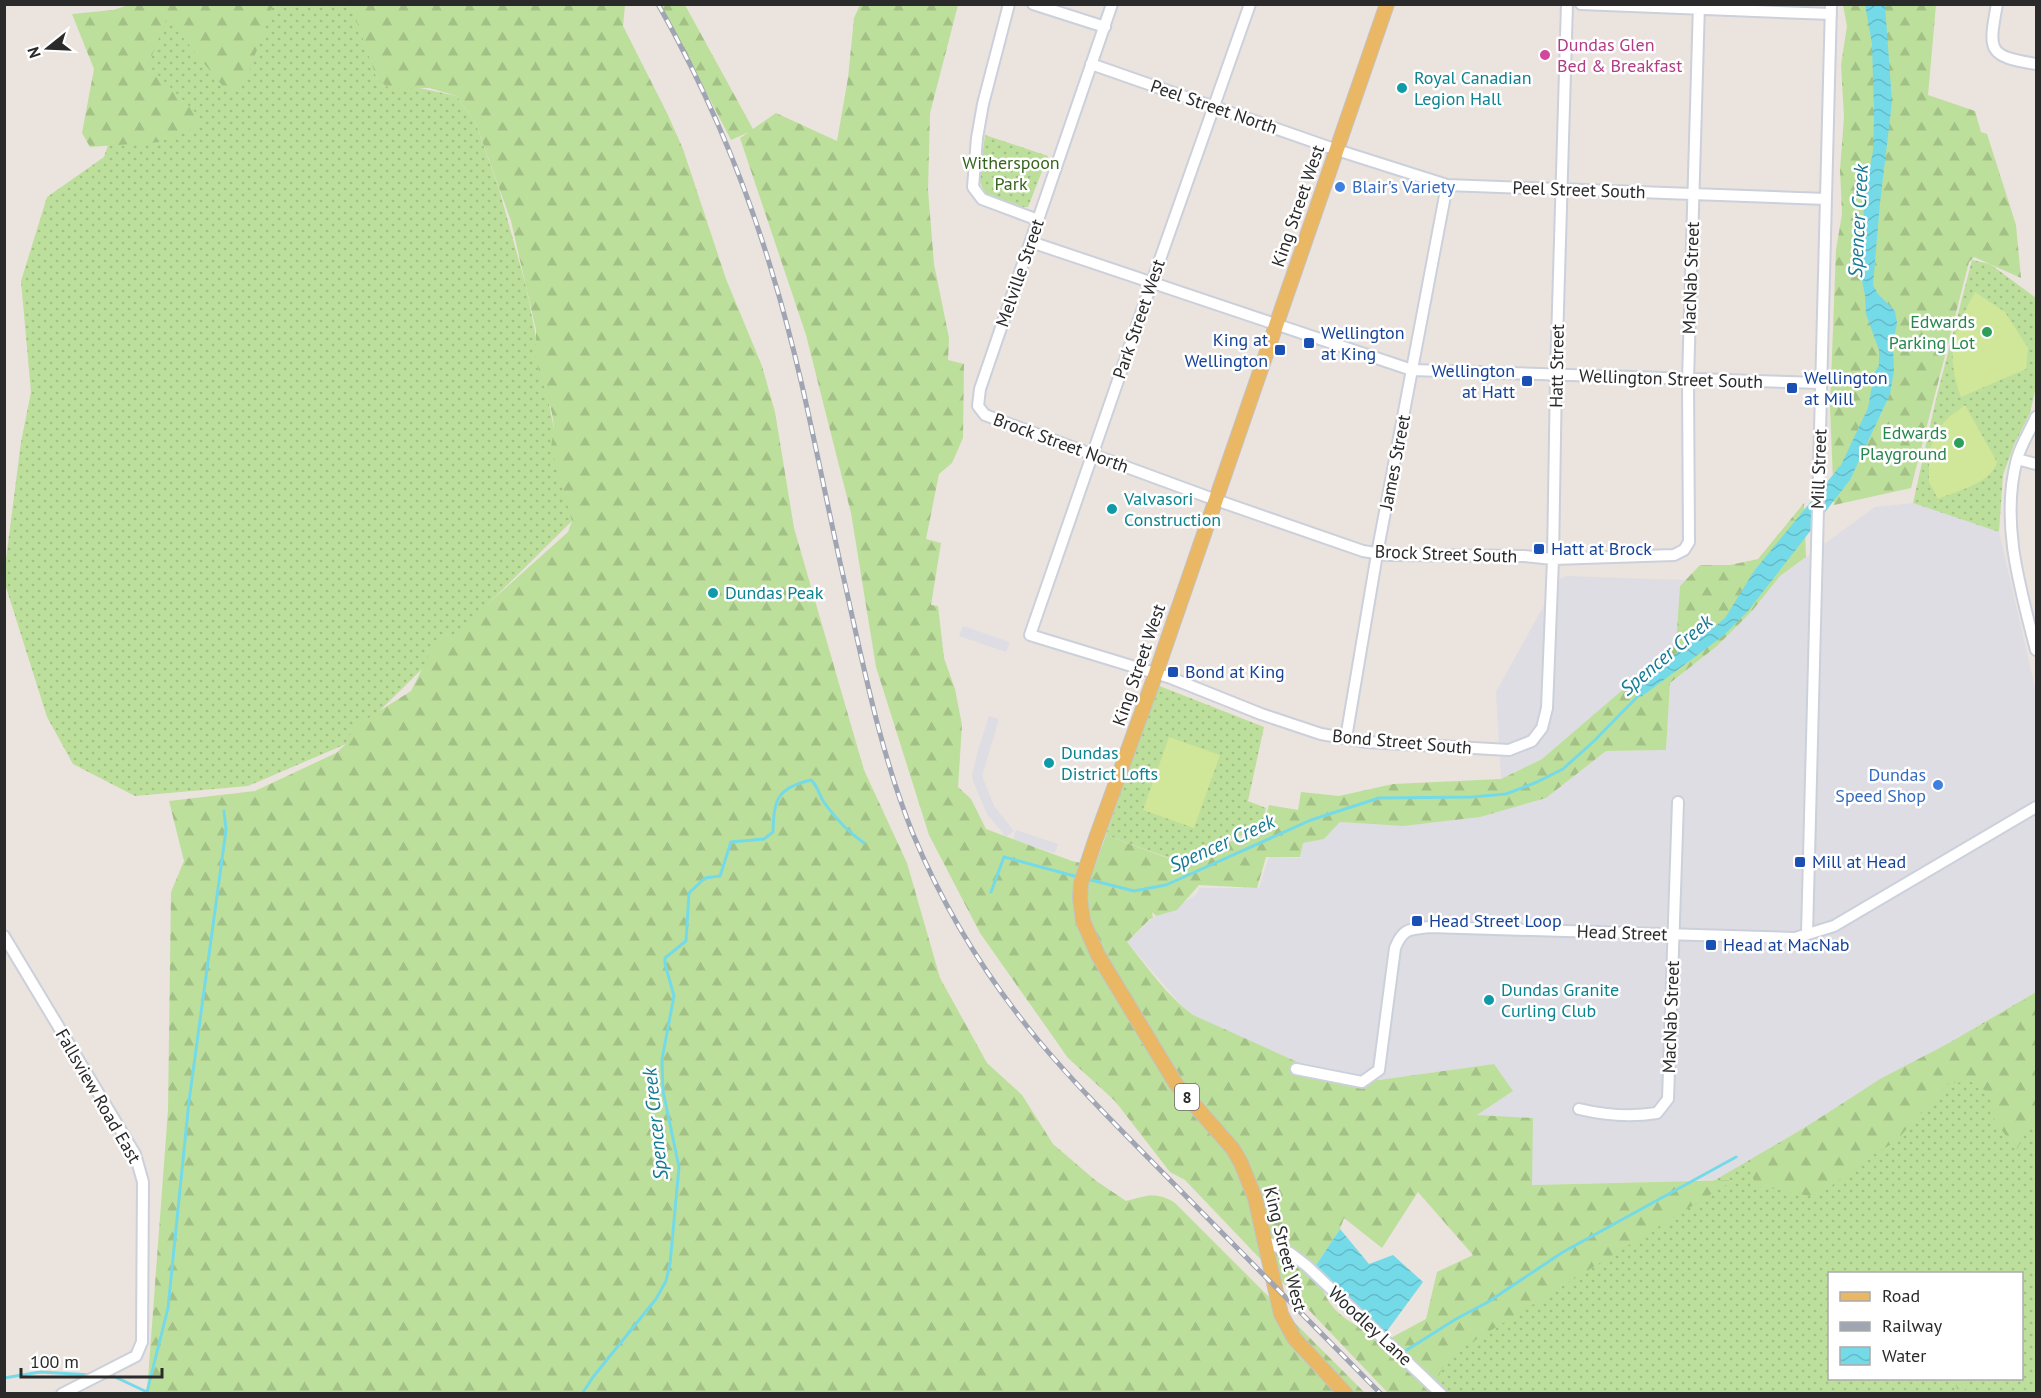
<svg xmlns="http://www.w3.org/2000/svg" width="2041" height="1398" font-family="'PT Sans',sans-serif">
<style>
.industrial{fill:#dedde4}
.grass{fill:url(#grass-dots);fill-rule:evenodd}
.forest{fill:url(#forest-firs);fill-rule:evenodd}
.pitch{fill:#d0e698}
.water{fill:url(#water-waves)}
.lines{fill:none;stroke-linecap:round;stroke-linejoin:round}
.stream{stroke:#75dae8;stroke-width:3}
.minor-casing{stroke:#cbd0db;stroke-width:14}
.major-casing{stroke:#c3c3c3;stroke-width:16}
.minor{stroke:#fff;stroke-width:10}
.major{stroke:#eab764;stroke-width:14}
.rail-casing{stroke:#a0a5b3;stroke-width:5}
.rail{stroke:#fff;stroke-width:3;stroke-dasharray:9;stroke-linecap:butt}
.hotel-dot{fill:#d1479c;stroke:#fff;stroke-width:2}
.culture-dot{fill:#0f9aa8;stroke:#fff;stroke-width:2}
.shop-dot{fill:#3f7fe0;stroke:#fff;stroke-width:2}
.leisure-dot{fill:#2e9e5b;stroke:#fff;stroke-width:2}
.transit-dot{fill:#1a4fb4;stroke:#fff;stroke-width:2}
.labels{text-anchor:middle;stroke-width:5;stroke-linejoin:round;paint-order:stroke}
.shield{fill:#fff;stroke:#6a6a6a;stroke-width:1.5}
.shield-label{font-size:16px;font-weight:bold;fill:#2a2a2a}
.hotel-label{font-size:18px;fill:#b23c85;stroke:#fff;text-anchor:start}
.culture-label{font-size:18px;fill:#0d838f;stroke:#fff;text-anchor:start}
.street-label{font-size:18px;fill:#2a2a2a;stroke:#fff}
.park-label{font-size:18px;fill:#36641e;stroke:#fff}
.shop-label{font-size:18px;fill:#366cbe;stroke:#fff;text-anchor:start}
.leisure-label{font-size:18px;fill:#27864d;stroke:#fff;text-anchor:end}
.transit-label{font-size:18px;fill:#164399;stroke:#fff;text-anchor:start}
.water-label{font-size:20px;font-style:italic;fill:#147a94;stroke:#fff}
</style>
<defs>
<pattern id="grass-dots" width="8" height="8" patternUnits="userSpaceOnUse" patternTransform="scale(1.5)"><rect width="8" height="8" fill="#bddf9c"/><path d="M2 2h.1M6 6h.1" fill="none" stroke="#a3c087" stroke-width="1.8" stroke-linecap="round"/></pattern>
<pattern id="forest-firs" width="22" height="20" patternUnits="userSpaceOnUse" patternTransform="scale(1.5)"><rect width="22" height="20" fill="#bddf9c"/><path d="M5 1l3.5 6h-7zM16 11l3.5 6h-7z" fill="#a3c087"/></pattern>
<pattern id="water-waves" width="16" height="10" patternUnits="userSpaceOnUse" patternTransform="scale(1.5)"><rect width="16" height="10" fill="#75dae8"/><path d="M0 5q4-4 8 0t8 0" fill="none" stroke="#65bbc7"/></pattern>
</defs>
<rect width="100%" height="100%" fill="#ebe3dd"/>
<path class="industrial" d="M 1913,503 L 1999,532 L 2036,692 L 2036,992 L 1715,1180 L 1532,1185 L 1476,1116 L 1494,1064 L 1379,1080 L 1313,1069 L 1197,1018 L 1185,1009 L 1127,942 L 1153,918 L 1195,896 L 1200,888 L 1259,888 L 1269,857 L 1303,858 L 1300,857 L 1303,843 L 1324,839 L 1340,822 L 1403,826 L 1546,798 L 1606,751 L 1666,750 L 1670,683 L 1717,646 L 1752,611 L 1780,576 L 1875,507 Z
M 1566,576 L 1685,580 L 1680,586 L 1677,644 L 1542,759 L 1501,779 L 1496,692 L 1558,580 Z
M 963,626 L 1010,642 L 1006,652 L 959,636 Z
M 989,716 L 999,719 L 982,776 L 994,806 L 1014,831 L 1006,837 L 987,814 L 973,781 L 972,774 L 979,747 Z
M 1016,830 L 1058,844 L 1055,853 L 1013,840 Z"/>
<path class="grass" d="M 136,5 L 352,5 L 377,79 L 457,96 L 476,124 L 499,189 L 526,286 L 572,521 L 346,744 L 248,786 L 135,796 L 73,764 L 47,717 L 5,584 L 5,567 L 21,442 L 31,392 L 21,281 L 47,197 L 104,157 L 153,11 Z
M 985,135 L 1048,156 L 1028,207 L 1023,207 L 985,193 L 979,180 Z
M 1972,260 L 1990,264 L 2036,298 L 2036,387 L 2030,413 L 2014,445 L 2003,475 L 1999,532 L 1913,503 L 1936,399 Z
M 1157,685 L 1264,727 L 1248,801 L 1266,808 L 1261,828 L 1177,861 L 1106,835 Z
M 2036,992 L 2036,1393 L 1431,1394 L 1401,1364 ZM 1830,1274 L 2022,1274 L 2022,1378 L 1830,1378 Z"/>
<path class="forest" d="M 132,4 L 273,5 L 247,77 L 230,95 L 167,18 L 148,65 L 200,117 L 194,128 L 160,142 L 90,147 L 82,133 L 94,69 L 72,14 L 113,10 Z
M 351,5 L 625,5 L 623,26 L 667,113 L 683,149 L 726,279 L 762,366 L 775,412 L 794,528 L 864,770 L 907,863 L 940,978 L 987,1063 L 1022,1095 L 1053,1144 L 1095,1180 L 1126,1201 C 1146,1196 1157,1191 1175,1203 L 1365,1393 L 144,1394 L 147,1392 L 168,1110 L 171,892 L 184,861 L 169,801 L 255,791 L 336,753 L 346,744 L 354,727 L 411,691 L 431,651 L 443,639 L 452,636 L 568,532 L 572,521 L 551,447 L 554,428 L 552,413 L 536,360 L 536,330 L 511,221 L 476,124 L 457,96 L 429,88 L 389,88 L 377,79 Z
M 661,5 L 685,5 L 753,129 L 776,113 L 837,141 L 848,78 L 854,18 L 860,5 L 958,5 L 930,113 L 928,190 L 934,264 L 949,338 L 948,360 L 964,364 L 963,438 L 952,463 L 939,474 L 926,539 L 941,543 L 931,605 L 938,606 L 944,658 L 955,689 L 962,725 L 958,787 L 971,799 L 986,829 L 1072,861 L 1095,866 L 1106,835 L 1178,862 L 1262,829 L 1269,805 L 1298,810 L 1301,792 L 1339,796 L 1393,784 L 1501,779 L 1542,759 L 1676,644 L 1680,586 L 1700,565 L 1730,565 L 1758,559 L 1804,503 L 1806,557 L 1780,576 L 1752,611 L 1717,646 L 1670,683 L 1666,750 L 1606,751 L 1546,798 L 1480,817 L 1403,826 L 1340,822 L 1324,839 L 1303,843 L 1300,857 L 1266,857 L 1257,888 L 1199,885 L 1177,910 L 1156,916 L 1152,912 L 1153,918 L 1150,919 L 1127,942 C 1147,967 1167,996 1193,1015 L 1313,1069 L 1379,1080 L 1494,1064 L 1513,1091 L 1477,1115 L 1533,1118 L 1532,1185 L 1734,1180 L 1456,1352 C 1442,1367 1435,1373 1440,1393 L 1388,1393 L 1185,1180 L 1170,1172 L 1115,1101 L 1068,1058 L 980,933 L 929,835 L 876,667 L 851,513 L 806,335 L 740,138 L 749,132 L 731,140 ZM 1418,1192 L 1473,1255 L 1437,1272 L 1426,1319 L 1385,1341 C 1346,1320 1324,1313 1316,1265 L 1340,1229 L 1344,1218 L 1382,1248 Z
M 1843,5 L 1936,5 L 1928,95 L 1975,111 L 1981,132 L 1987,134 L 2016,225 L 2021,278 L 1974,257 L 1969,262 L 1911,488 L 1834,505 L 1830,407 L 1836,250 L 1842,214 L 1840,170 L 1844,117 L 1841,65 L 1847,26 Z
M 2036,993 L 2036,1113 L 2017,1149 L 1995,1122 L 1989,1093 L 1971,1082 L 1948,1083 L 1895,1142 L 1866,1159 L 1821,1194 L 1809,1196 L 1756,1185 L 1747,1165 L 1880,1079 L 1974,1030 Z
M 1955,1379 L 1968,1379 L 1970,1386 L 1963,1391 L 1957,1389 Z"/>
<path class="pitch" d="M 1975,292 L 2005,312 L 2028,348 L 2026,369 L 1961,397 C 1945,353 1953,332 1975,292 Z
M 1965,405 L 1997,462 C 1991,484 1956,491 1938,499 L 1929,482 L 1929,454 L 1936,431 L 1949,417 Z
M 1169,737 L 1220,755 L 1194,828 L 1143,810 Z"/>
<path class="water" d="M 1865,5 L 1885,5 L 1892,102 L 1880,203 L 1873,285 L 1878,294 L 1895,311 L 1897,323 L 1893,344 L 1894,371 L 1890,394 L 1850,480 L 1748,611 L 1723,636 L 1641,697 L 1633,688 L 1694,639 L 1708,632 L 1725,618 L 1754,571 L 1841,465 L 1868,408 L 1874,374 L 1879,365 L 1879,350 L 1866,314 L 1865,295 L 1862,281 L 1864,196 L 1873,151 L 1874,114 L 1872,44 Z
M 1340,1229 L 1369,1264 L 1393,1255 L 1423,1282 L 1384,1335 L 1316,1265 Z"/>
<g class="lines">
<path class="stream" d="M 1087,879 L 1134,891 L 1166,885 L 1311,820 L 1379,798 L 1472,797 L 1506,794 L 1537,782 L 1563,769 L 1594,741 L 1642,692
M 991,892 L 1004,857 L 1078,877
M 1402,1353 L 1456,1319 L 1488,1302 L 1563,1252 L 1736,1157
M 108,1375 L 113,1376 L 147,1392 L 168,1308 L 189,1101 L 226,830 L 224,811
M 4,1378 L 40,1372 L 92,1375
M 582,1394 L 593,1377 L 656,1299 L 666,1281 L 670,1264 L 679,1167 L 663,1091 L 662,1059 L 674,996 L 665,964 L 665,958 L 686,941 L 689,893 L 705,878 L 720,876 L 731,842 L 764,839 L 773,832 C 774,799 777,788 811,780 C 819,787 819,797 826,805 C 836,819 850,833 864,843"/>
<defs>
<path id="minor" d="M 1009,4 L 983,104 L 977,138 L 973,187 L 982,199 L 1038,220
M 1033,4 L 1105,27
M 1112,4 L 980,389 L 978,406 L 985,415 L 1216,500 L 1363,551 L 1388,555 L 1524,556 L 1553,559 L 1674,555 L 1684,550 L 1689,542 L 1688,380 L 1699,4
M 1250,4 L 1152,282 L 1030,635 L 1171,678 L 1261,714 L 1321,734 L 1367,742 L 1509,750 L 1532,741 L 1542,728 L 1547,708 L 1553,559 L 1556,376 L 1567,4
M 1581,4 L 1831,14
M 1997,4 C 1988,52 1988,56 2036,64
M 1091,64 L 1337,150 L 1447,185 L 1826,199
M 1031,242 L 1412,370 L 1821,383
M 2036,417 C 2030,431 2021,444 2017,459 C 2000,522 2020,588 2036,650
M 2017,459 L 2036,464
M 1346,738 L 1377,554 L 1447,185
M 1807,934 L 1831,4
M 4,936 L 135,1154 L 143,1182 L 142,1342 L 136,1356 L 62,1394
M 1296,1069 L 1362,1082 L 1379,1070 L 1395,948 C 1403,928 1410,929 1430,927 L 1795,938 L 1834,926 L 2036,807
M 1579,1109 C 1604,1115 1632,1117 1657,1113 L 1668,1099 L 1678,802
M 1267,1242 L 1290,1253 L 1307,1266 L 1441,1394"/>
<path id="major" d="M 1346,1394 L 1294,1338 L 1281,1314 L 1255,1198 L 1241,1163 L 1233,1149 L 1176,1084 L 1098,955 L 1083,921 L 1080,898 L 1081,883 L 1096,838 L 1156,673 L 1387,4"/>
</defs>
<use href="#minor" class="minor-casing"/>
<use href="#major" class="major-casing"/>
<use href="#minor" class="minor"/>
<use href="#major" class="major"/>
<defs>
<path id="rail" d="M 658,4 C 707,91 746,183 774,279 C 802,371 819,467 840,562 C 861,653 878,747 913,834 C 944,909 987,978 1038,1040 C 1080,1090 1126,1135 1171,1181 C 1241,1252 1311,1323 1381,1394"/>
</defs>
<use href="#rail" class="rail-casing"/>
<use href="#rail" class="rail"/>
</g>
<circle class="hotel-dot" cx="1545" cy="55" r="6"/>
<g class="culture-dot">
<circle cx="1402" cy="88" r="6"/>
<circle cx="1112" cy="509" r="6"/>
<circle cx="713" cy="593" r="6"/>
<circle cx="1049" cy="763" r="6"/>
<circle cx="1489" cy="1000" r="6"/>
</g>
<g class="shop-dot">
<circle cx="1340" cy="187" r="6"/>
<circle cx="1938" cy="785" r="6"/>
</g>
<g class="leisure-dot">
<circle cx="1987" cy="332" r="6"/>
<circle cx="1959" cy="443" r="6"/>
</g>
<g class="transit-dot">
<rect x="1303" y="337" width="12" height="12" rx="3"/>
<rect x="1274" y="344" width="12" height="12" rx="3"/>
<rect x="1521" y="375" width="12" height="12" rx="3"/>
<rect x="1786" y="382" width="12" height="12" rx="3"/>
<rect x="1533" y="543" width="12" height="12" rx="3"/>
<rect x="1167" y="666" width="12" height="12" rx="3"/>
<rect x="1794" y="856" width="12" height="12" rx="3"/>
<rect x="1411" y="915" width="12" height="12" rx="3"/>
<rect x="1705" y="939" width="12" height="12" rx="3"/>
</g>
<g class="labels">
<rect class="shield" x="1175" y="1084" width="24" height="26" rx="4.5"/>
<g class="shield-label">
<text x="1187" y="1103">8</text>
</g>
<g class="hotel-label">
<text x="1557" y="51">Dundas Glen<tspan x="1557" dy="21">Bed &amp; Breakfast</tspan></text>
</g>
<g class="culture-label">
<text x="1414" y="84">Royal Canadian<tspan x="1414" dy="21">Legion Hall</tspan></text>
<text x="1124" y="505">Valvasori<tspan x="1124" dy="21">Construction</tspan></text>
<text x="725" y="599">Dundas Peak</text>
<text x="1061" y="759">Dundas<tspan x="1061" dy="21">District Lofts</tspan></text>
<text x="1501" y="996">Dundas Granite<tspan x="1501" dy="21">Curling Club</tspan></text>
</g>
<g class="street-label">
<text transform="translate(1214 107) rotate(19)" y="6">Peel Street North</text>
<text transform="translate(1579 190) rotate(2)" y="6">Peel Street South</text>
<text transform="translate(1298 206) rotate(-71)" y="6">King Street West</text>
<text transform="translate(1020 273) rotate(-71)" y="6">Melville Street</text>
<text transform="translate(1691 278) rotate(-88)" y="6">MacNab Street</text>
<text transform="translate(1139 319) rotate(-71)" y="6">Park Street West</text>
<text transform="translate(1557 366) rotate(-89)" y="6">Hatt Street</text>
<text transform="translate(1671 379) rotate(2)" y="6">Wellington Street South</text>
<text transform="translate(1061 443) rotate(20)" y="6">Brock Street North</text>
<text transform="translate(1395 462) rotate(-79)" y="6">James Street</text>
<text transform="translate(1819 469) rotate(-88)" y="6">Mill Street</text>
<text transform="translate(1446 554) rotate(2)" y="6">Brock Street South</text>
<text transform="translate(1139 665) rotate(-71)" y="6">King Street West</text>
<text transform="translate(1402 742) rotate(5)" y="6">Bond Street South</text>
<text transform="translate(1622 933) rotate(2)" y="6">Head Street</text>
<text transform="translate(1671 1017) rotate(-88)" y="6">MacNab Street</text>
<text transform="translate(98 1096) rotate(60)" y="6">Fallsview Road East</text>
<text transform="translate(1285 1249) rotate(76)" y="6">King Street West</text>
<text transform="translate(1370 1326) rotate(43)" y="6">Woodley Lane</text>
</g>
<g class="park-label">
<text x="1011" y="169">Witherspoon<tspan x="1011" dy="21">Park</tspan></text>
</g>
<g class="shop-label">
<text x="1352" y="193">Blair's Variety</text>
<text x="1926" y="781" text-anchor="end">Dundas<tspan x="1926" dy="21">Speed Shop</tspan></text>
</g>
<g class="leisure-label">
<text x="1975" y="328">Edwards<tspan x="1975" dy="21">Parking Lot</tspan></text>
<text x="1947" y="439">Edwards<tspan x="1947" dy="21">Playground</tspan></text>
</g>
<g class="transit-label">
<text x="1321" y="339">Wellington<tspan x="1321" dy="21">at King</tspan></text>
<text x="1268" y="346" text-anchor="end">King at<tspan x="1268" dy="21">Wellington</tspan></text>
<text x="1515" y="377" text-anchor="end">Wellington<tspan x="1515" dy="21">at Hatt</tspan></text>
<text x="1804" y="384">Wellington<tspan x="1804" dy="21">at Mill</tspan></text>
<text x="1551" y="555">Hatt at Brock</text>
<text x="1185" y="678">Bond at King</text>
<text x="1812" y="868">Mill at Head</text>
<text x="1429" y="927">Head Street Loop</text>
<text x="1723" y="951">Head at MacNab</text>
</g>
<g class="water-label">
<text transform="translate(1858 221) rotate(-87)" y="7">Spencer Creek</text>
<text transform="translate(1666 655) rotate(-40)" y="7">Spencer Creek</text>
<text transform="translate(1222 843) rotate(-24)" y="7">Spencer Creek</text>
<text transform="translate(655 1124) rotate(-96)" y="7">Spencer Creek</text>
</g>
</g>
<rect width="2041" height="1398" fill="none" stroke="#2a2a2a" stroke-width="12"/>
<rect x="1828" y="1272" width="195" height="108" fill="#ffffff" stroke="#aaaaaa" stroke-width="1.5"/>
<rect x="1840" y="1292" width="30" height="9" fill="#eab764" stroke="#aaaaaa" stroke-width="1.5"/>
<text x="1882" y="1302" font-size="18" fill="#2a2a2a">Road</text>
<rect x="1840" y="1322" width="30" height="9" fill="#a0a5b3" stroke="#aaaaaa" stroke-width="1.5"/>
<text x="1882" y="1332" font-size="18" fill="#2a2a2a">Railway</text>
<rect x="1840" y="1347" width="30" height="18" fill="url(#water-waves)" stroke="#aaaaaa" stroke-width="1.5"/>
<text x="1882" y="1362" font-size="18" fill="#2a2a2a">Water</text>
<g transform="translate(48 48) rotate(252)" stroke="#ffffff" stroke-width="4.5" paint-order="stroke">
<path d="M0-4.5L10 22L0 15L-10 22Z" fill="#2a2a2a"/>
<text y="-9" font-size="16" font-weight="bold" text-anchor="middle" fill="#2a2a2a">N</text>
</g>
<path d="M21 1368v9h141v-9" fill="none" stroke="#2a2a2a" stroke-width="3"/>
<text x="30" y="1368" font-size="18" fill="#2a2a2a" stroke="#ffffff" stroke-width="4.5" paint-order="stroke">100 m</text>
</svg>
